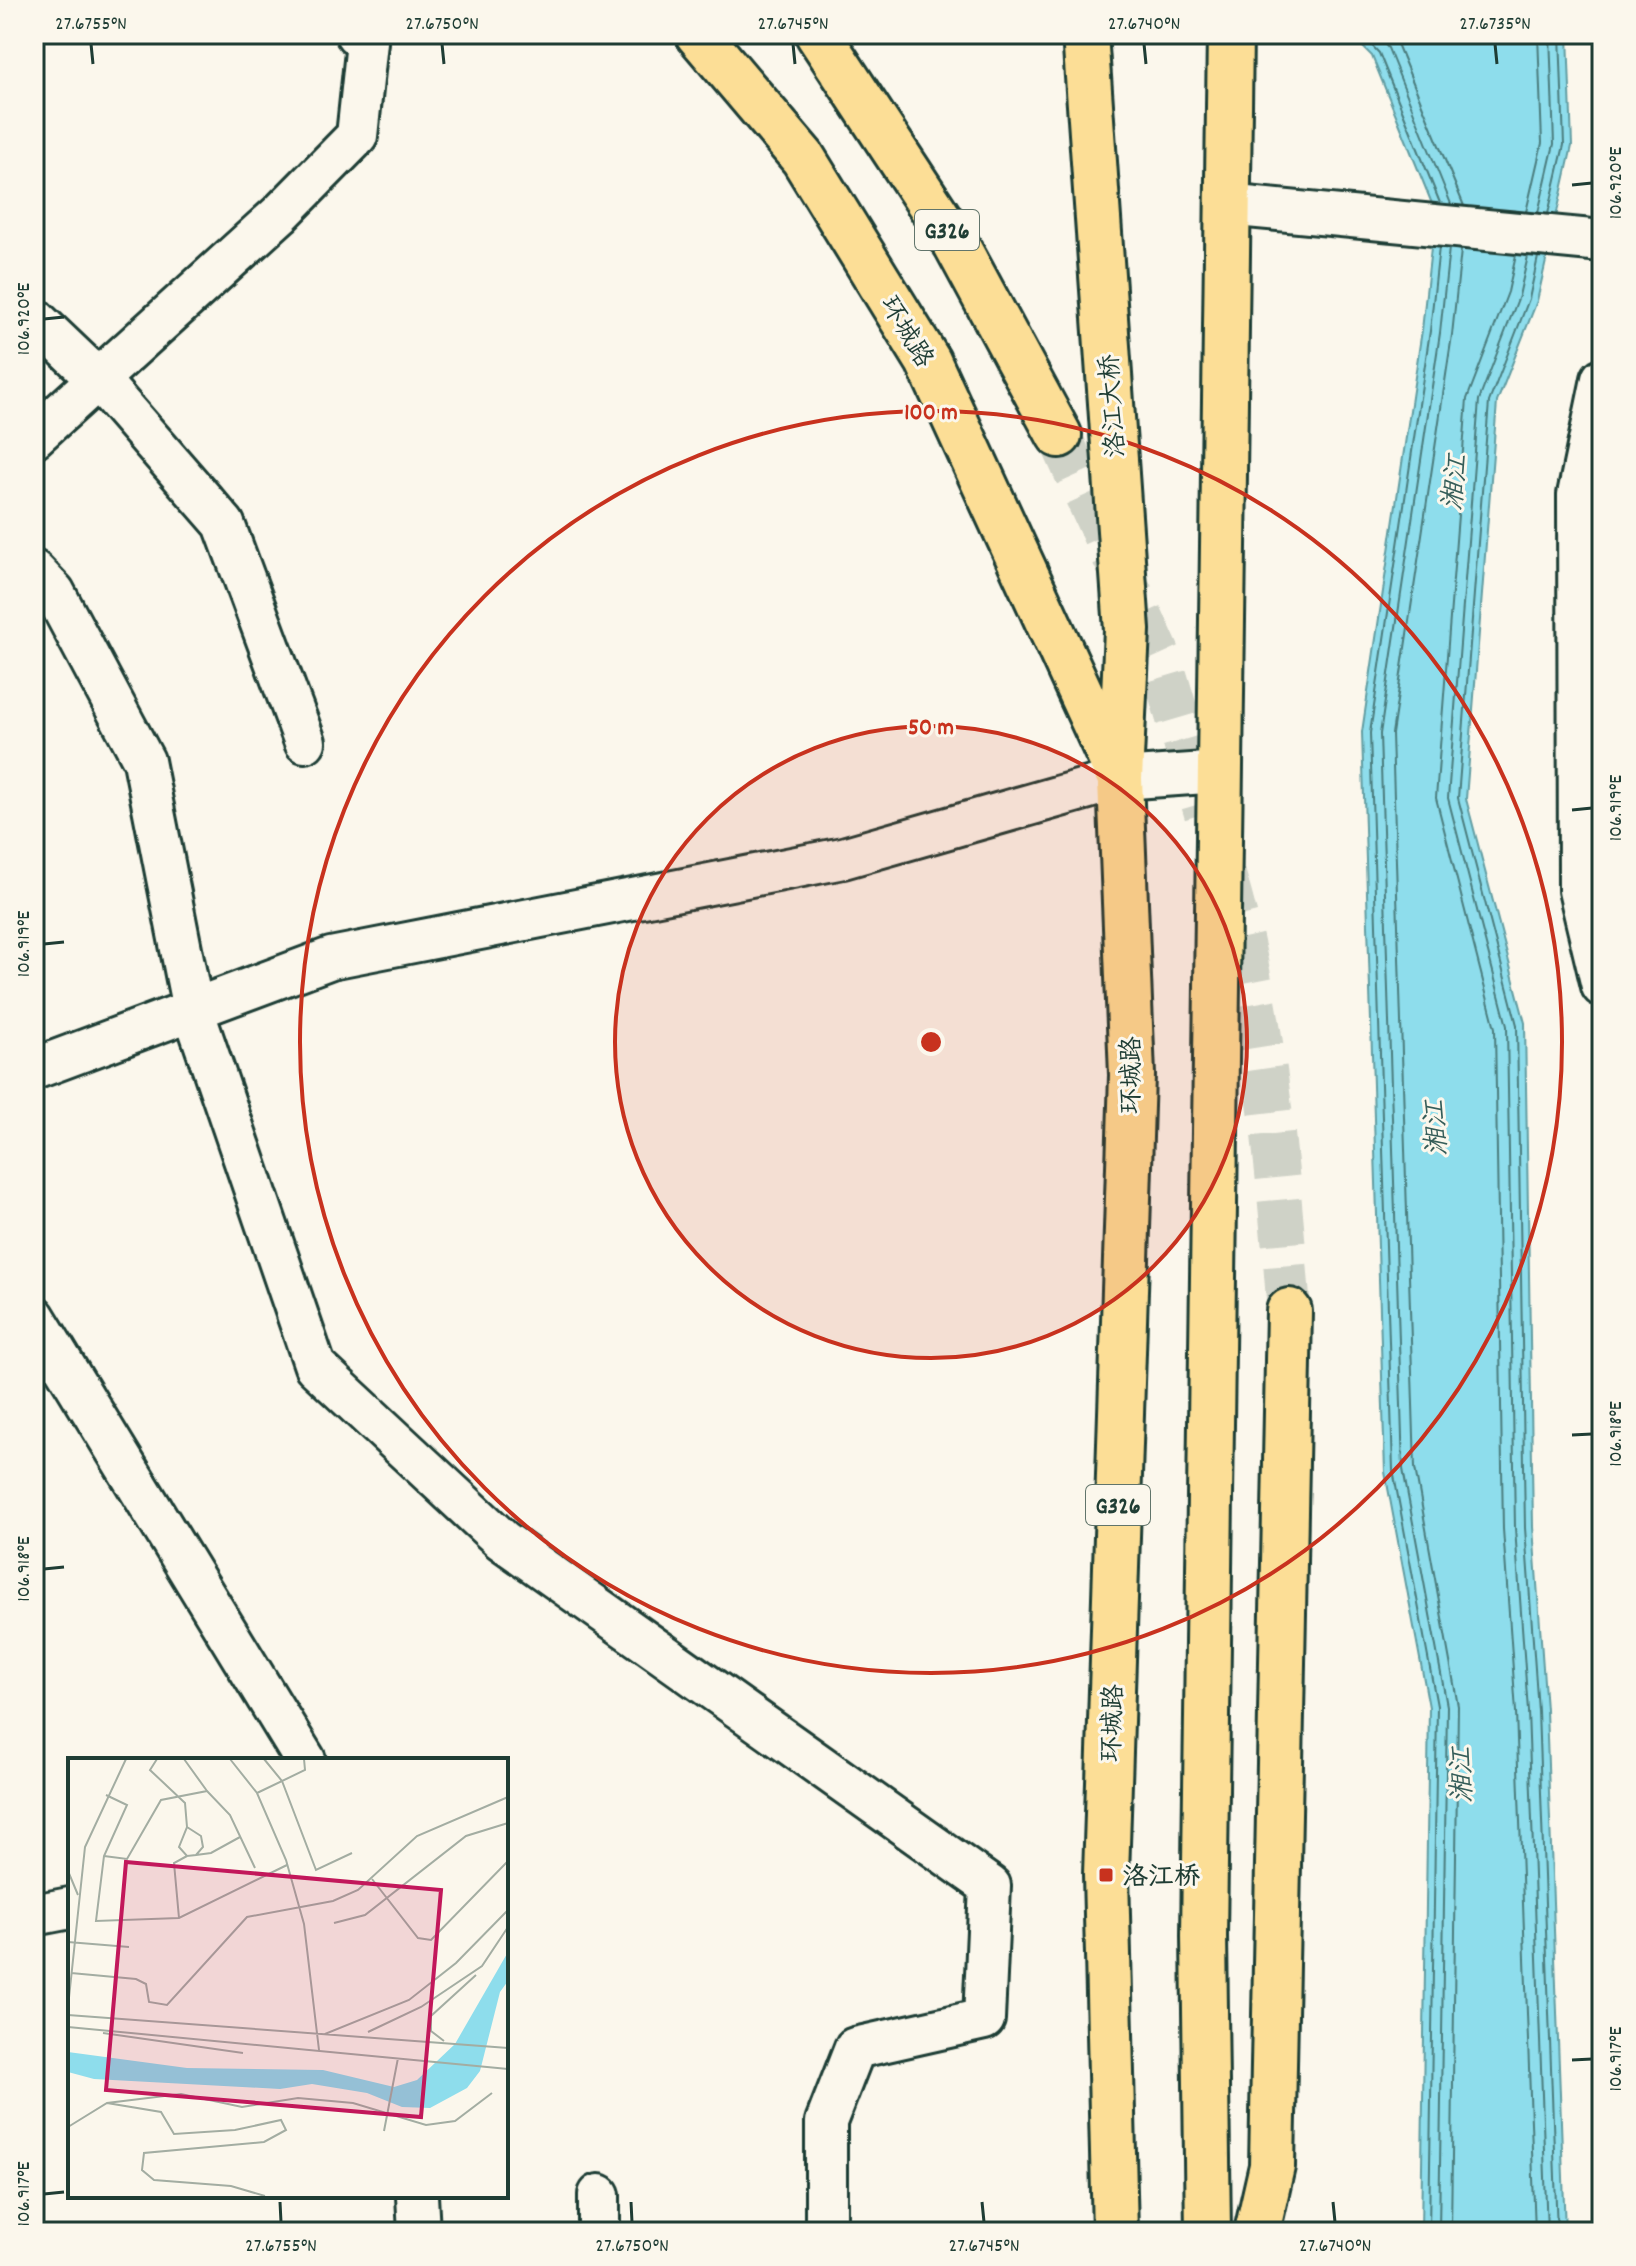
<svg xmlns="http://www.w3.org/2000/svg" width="1636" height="2266" font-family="Dekko,'LXGW WenKai TC',sans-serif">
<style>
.water{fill:#8eddec;stroke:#629da2;stroke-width:2}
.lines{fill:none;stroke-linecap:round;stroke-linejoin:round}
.shore{stroke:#4b7d7e;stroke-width:2}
.primary-tunnel{stroke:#cfd2c7;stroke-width:44;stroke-dasharray:44 22;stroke-linecap:butt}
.street-casing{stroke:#1f3d34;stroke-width:46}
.primary-casing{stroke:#1f3d34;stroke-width:50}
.highway-casing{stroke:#1f3d34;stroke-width:50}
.street{stroke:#fbf7ec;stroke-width:40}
.primary{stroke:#fcde96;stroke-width:44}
.highway{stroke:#fcde96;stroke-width:44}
.ticks{fill:none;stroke:#1f3d34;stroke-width:3}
.ring{fill:none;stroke:#c8321e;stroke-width:4}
.poi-dot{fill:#c8321e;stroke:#fbf7ec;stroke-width:3}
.labels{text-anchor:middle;stroke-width:6;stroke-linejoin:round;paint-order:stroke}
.shield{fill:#fbf7ec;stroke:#61756b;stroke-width:2}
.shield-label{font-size:24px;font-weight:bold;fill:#1f3d34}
.street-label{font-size:26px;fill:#1f3d34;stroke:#fbf7ec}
.poi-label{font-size:26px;font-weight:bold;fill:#1f3d34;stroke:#fbf7ec;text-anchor:start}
.water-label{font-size:28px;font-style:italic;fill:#355d59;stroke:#fbf7ec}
.inset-road{fill:none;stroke:#a3ada2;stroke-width:2}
.view{fill:#c2185b;fill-opacity:0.15;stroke:#c2185b;stroke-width:4}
.inset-edge{fill:none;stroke:#1f3d34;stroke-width:4}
.centre{fill:#c8321e;stroke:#fbf7ec;stroke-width:4}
.ring-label{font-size:24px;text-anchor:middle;font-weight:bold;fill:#c8321e;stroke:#fbf7ec;stroke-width:6;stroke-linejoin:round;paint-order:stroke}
.neatline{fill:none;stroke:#1f3d34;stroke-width:3}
.ticks-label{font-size:20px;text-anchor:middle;fill:#1f3d34}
</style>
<rect width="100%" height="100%" fill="#fbf7ec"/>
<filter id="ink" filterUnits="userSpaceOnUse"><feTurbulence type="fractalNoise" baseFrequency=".0125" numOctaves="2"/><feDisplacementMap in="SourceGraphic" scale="16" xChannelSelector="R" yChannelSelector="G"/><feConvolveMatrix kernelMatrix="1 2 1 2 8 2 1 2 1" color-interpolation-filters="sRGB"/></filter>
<g filter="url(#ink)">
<path class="water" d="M 1350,34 L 1568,34 L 1572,146 L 1537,301 L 1497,402 L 1466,799 L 1525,1023 L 1533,1527 L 1546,1710 L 1565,2232 L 1421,2232 L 1429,1707 L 1385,1472 L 1362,732 L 1422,330 L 1435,211 L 1372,56 Z"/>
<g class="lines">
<path class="shore" d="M 1361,34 L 1379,53 L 1440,203
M 1376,34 L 1388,48 L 1451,204
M 1393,34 L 1464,206
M 1526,212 L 1542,143 L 1538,34
M 1538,213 L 1554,144 L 1550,34
M 1548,214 L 1564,145 L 1560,34
M 1516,255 L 1508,292 L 1467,399 L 1436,798 L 1495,1028 L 1503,1529 L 1516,1712 L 1535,2232
M 1528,256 L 1519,296 L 1479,400 L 1448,798 L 1507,1026 L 1515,1528 L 1528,1711 L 1547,2232
M 1538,257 L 1529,299 L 1489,402 L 1458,798 L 1517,1025 L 1525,1528 L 1538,1711 L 1557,2232
M 1429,2232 L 1437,1706 L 1393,1470 L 1370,733 L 1430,331 L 1439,247
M 1439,2232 L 1447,1706 L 1403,1469 L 1380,734 L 1440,333 L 1449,248
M 1451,2232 L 1458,1706 L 1415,1468 L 1392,734 L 1452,335 L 1461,250"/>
<path class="primary-tunnel" d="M 1059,435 L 1160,658 L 1206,813
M 1224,875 C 1266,1016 1277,1164 1289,1311"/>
<defs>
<path id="street" d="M 1226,205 L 1602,241
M 34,318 L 98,379 L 224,524 L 305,742
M 1602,379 L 1578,495 L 1579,890 L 1602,986
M 34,437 L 280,214 L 357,136 L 367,42 L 356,34
M 34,571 L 54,592 L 144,761 L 193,1010 L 315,1366 L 502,1540 L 990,1886 L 984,2019 L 855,2048 L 826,2122 L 826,2232
M 34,1069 L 331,958 L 843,858 L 1120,779 L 1220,772
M 34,1316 L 305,1760
M 34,1915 L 70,1908
M 599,2195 L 599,2232
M 417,2196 L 419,2232"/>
<path id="primary" d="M 698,34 L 803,158 L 928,361 L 1120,779
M 818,34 L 956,244 L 1059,435
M 1257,2232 L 1272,2166 L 1289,1311"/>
<path id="highway" d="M 1085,34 L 1127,630 L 1120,779 L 1132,1075 L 1106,1875 L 1115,2232
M 1208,2232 L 1204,1936 L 1230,34"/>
</defs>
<use href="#street" class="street-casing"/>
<use href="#primary" class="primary-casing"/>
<use href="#highway" class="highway-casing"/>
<use href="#street" class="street"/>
<use href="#primary" class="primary"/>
<use href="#highway" class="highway"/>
</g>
</g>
<path class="ticks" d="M 91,44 L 93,64M 442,44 L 444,64M 793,44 L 795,64M 1144,44 L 1146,64M 1495,44 L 1497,64M 1572,185 L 1592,183M 44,319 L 64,317M 1572,810 L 1592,808M 44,944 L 64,942M 1572,1435 L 1592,1434M 44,1569 L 64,1567M 1572,2060 L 1592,2059M 44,2194 L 64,2192M 280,2202 L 281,2222M 631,2202 L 632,2222M 982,2202 L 984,2222M 1333,2202 L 1335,2222"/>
<circle cx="931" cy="1042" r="316" fill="#c8321e" fill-opacity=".12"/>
<g class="ring">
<circle cx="931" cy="1042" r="316"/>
<circle cx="931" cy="1042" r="631"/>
</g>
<rect class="poi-dot" x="1098" y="1867" width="16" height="16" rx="4"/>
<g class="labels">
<g class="shield">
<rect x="915" y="210" width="64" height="40" rx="6"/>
<rect x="1086" y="1485" width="64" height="40" rx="6"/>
</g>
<g class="shield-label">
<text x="947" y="238">G326</text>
<text x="1118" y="1513">G326</text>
</g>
<g class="street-label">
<text transform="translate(908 331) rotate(59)" y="9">环城路</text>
<text transform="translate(1111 406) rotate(-94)" y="9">洛江大桥</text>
<text transform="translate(1130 1075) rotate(-90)" y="9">环城路</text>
<text transform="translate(1111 1723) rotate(-88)" y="9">环城路</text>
</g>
<g class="poi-label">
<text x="1122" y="1884">洛江桥</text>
</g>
<g class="water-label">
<text transform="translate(1453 482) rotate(-84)" y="10">湘江</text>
<text transform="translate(1434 1128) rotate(-93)" y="10">湘江</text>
<text transform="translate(1460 1775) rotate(-91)" y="10">湘江</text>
</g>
</g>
<g transform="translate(68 1758)">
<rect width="440" height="440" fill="#fbf7ec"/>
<path d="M 440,194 L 440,223 L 432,234 L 412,313 L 399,330 L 362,350 L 334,349 L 299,335 L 244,326 L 212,331 L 26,321 L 0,314 L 0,294 L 119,310 L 255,312 L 326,329 L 349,322 L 387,286 Z" fill="#8eddec"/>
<path class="inset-road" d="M 89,1 L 82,12 L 117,45 L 119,69 L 111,89 L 119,98 L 128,97 L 135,89 L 133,78 L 119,69M 162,1 L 189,35 L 218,102 L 236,166 L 251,292M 196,1 L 214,23 L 248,112 L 284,95M 139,33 L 162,57 L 187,110M 189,35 L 237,12 L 236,1M 38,37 L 59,47 L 36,98 L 28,163 L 111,160 L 219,107M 128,97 L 143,95 L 172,79M 36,98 L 59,101 L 93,42 L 139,33 L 116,1M 0,113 L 10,137M 304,121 L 350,180 L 363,182 L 440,103M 111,160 L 106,105 L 119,98M 266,165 L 297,157 L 398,78 L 440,65M 0,184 L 61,189M 3,215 L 68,221 L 78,226 L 81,244 L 99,247 L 179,159 L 265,143 L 290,132 L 349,78 L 440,39M 0,249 L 17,89 L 58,1M 0,257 L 440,290M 0,269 L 440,311M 300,274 L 353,249 L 414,208 L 440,169M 35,275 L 175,295M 257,276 L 341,242 L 388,205 L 440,152M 376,283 L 363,273 L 363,258 L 408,217M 39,345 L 93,354 L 106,376 L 167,372 L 213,362 L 218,372 L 196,384 L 76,395 L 74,412 L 86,422 L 163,428 L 197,438M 0,369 L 39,345 L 113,336 L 174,349 L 230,340 L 285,345 L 358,367 L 387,363 L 424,335M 316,373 L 330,300"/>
<path class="view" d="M 58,104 L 373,132 L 353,359 L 38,332 Z"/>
<rect width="440" height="440" class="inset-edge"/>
</g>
<circle cx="931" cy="1042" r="12" class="centre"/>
<g class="ring-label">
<text x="931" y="419">100 m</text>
<text x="931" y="734">50 m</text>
</g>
<rect width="1636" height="2266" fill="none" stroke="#fbf7ec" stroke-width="88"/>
<rect x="44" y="44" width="1548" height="2178" class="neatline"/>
<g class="ticks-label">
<text x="91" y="29">27.6755°N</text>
<text x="442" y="29">27.6750°N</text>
<text x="793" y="29">27.6745°N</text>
<text x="1144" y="29">27.6740°N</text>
<text x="1495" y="29">27.6735°N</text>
<text transform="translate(1614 183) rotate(-90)" y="7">106.920°E</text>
<text transform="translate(22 319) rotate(-90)" y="7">106.920°E</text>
<text transform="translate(1614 808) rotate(-90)" y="7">106.919°E</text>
<text transform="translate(22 944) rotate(-90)" y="7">106.919°E</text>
<text transform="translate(1614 1434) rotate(-90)" y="7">106.918°E</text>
<text transform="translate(22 1569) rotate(-90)" y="7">106.918°E</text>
<text transform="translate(1614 2059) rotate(-90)" y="7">106.917°E</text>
<text transform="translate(22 2194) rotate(-90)" y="7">106.917°E</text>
<text x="281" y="2251">27.6755°N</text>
<text x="632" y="2251">27.6750°N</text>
<text x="984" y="2251">27.6745°N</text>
<text x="1335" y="2251">27.6740°N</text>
</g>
</svg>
